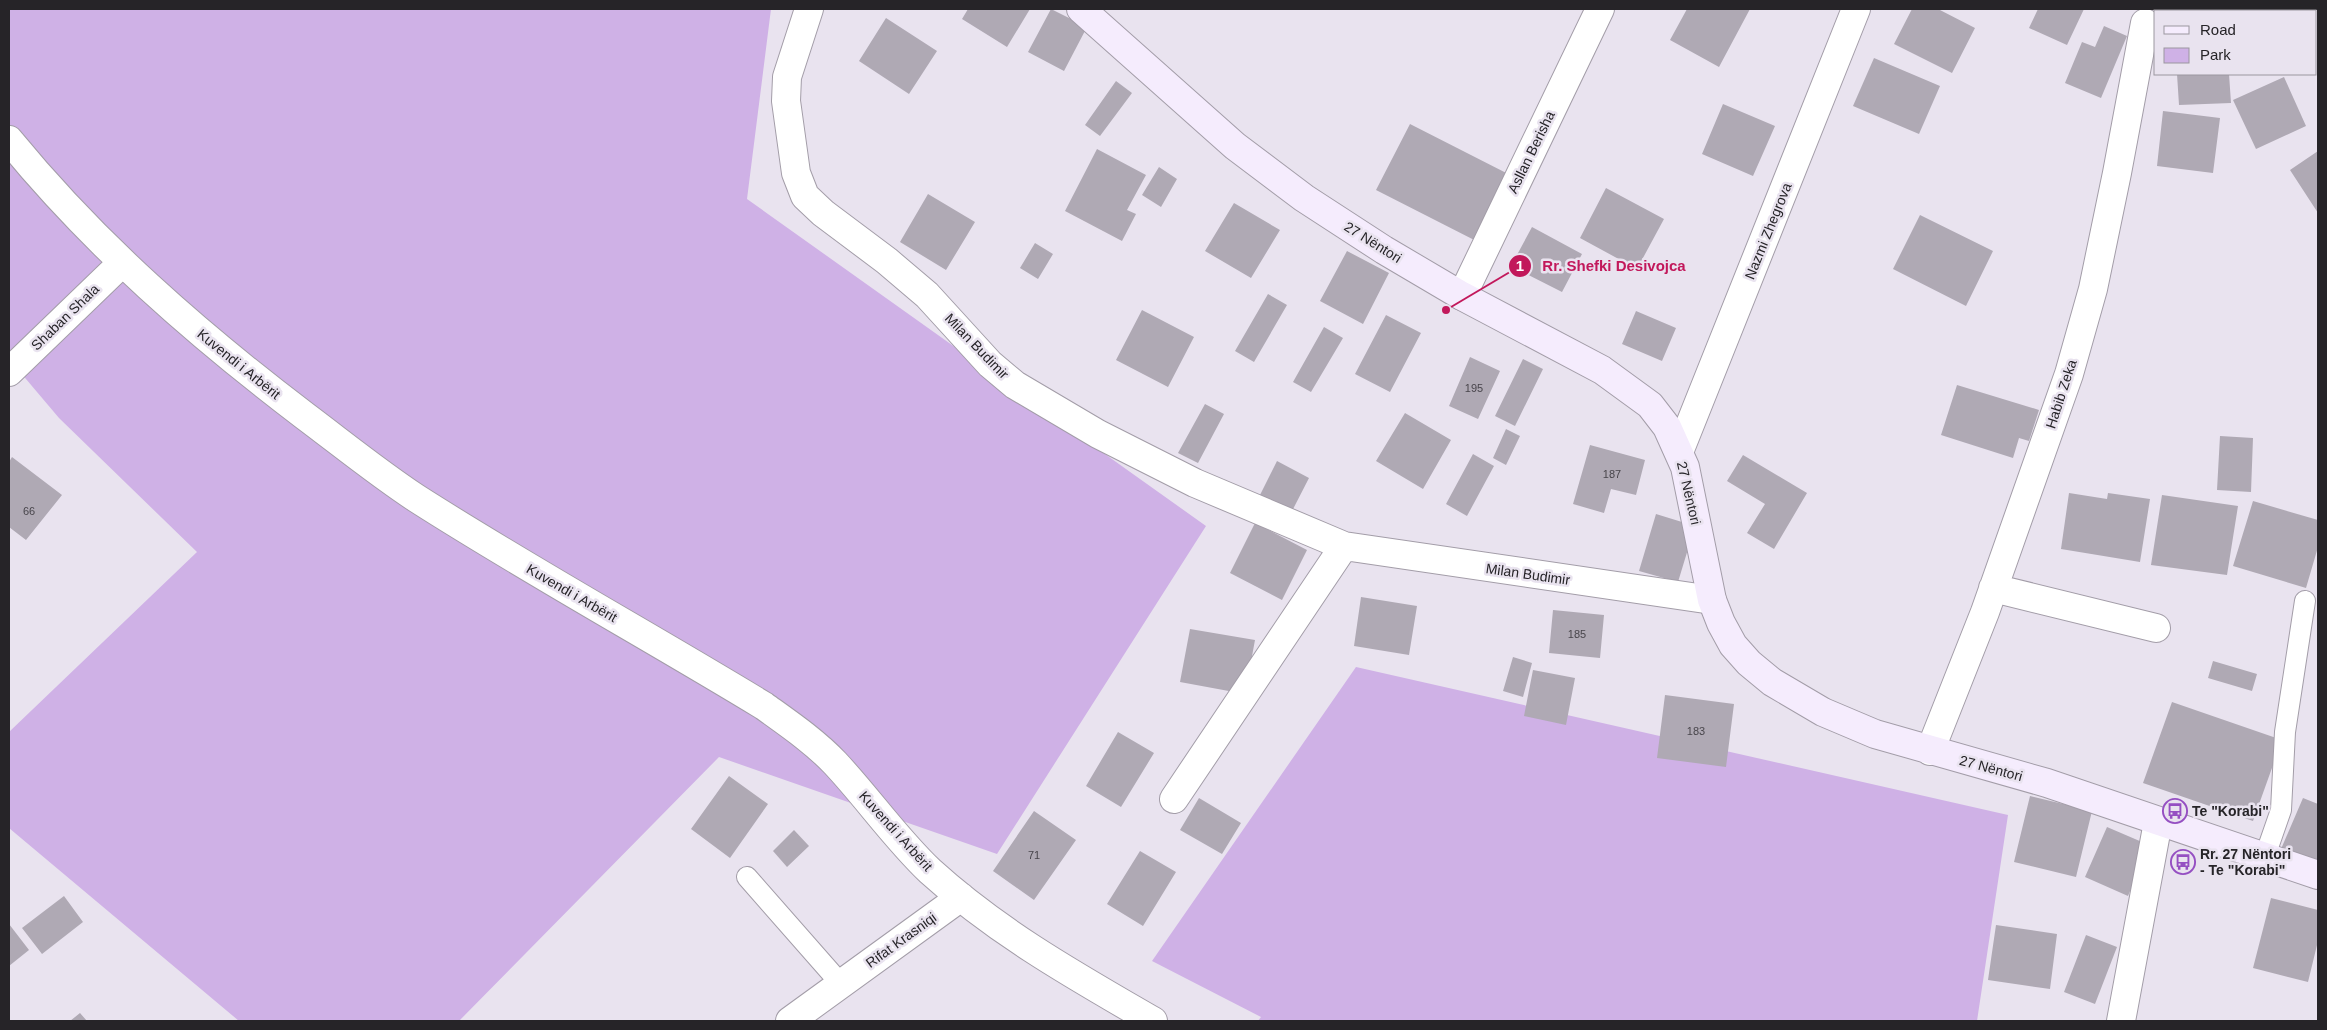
<svg xmlns="http://www.w3.org/2000/svg" width="2327" height="1030" font-family="Arial,sans-serif">
<style>
.green{fill:#cfb1e6}
.building{fill:#afa9b4}
.lines{fill:none;stroke-linecap:round;stroke-linejoin:round}
.lane-casing{stroke:#a39da8;stroke-width:22}
.street-casing{stroke:#a39da8;stroke-width:30}
.secondary-casing{stroke:#a39da8;stroke-width:30}
.lane{stroke:#fff;stroke-width:20}
.street{stroke:#fff;stroke-width:28}
.secondary{stroke:#f5ecfd;stroke-width:28}
.labels{text-anchor:middle;stroke-width:5;stroke-linejoin:round;paint-order:stroke}
.number-label{font-size:11px;fill:#48454b}
.street-label{font-size:14px;fill:#262428;stroke:#e9e3ef}
.poi-label{font-size:14px;font-weight:bold;fill:#262428;stroke:#e9e3ef;text-anchor:start}
.leader{fill:none;stroke:#c2185b;stroke-width:2}
.callout-dot{fill:#c2185b;stroke:#e9e3ef;stroke-width:2}
.mark-label{font-size:15px;text-anchor:middle;font-weight:bold;fill:#fff}
.callout-label{font-size:15px;text-anchor:middle;font-weight:bold;fill:#c2185b;stroke:#e9e3ef;stroke-width:5;stroke-linejoin:round;paint-order:stroke}
</style>
<rect width="100%" height="100%" fill="#e9e3ef"/>
<path class="green" d="M 9,9 L 771,9 L 747,199 L 1206,526 L 997,854 L 719,757 L 459,1021 L 239,1021 L 9,828 L 9,732 L 197,552 L 59,418 L 15,366 L 9,370 Z
M 1356,667 L 2008,815 L 1977,1021 L 1258,1021 L 1261,1017 L 1152,961 Z"/>
<path class="building" d="M 968,9 L 1030,9 L 1007,47 L 962,19 Z
M 1051,9 L 1087,27 L 1064,71 L 1028,52 Z
M 1687,9 L 1750,9 L 1719,67 L 1670,40 Z
M 1912,9 L 1938,9 L 1975,28 L 1952,73 L 1894,44 Z
M 2038,9 L 2084,9 L 2067,45 L 2029,28 Z
M 886,18 L 937,51 L 909,94 L 859,61 Z
M 2104,26 L 2127,36 L 2101,98 L 2065,83 L 2082,42 L 2095,47 Z
M 1874,58 L 1940,86 L 1919,134 L 1853,106 Z
M 2177,74 L 2229,74 L 2231,103 L 2179,105 Z
M 2284,77 L 2306,126 L 2256,149 L 2233,100 Z
M 1116,81 L 1132,93 L 1100,136 L 1085,125 Z
M 1723,104 L 1775,126 L 1753,176 L 1702,154 Z
M 2163,111 L 2220,118 L 2213,173 L 2157,166 Z
M 1410,124 L 1520,180 L 1486,246 L 1376,190 Z
M 1097,149 L 1146,175 L 1127,210 L 1136,214 L 1122,241 L 1065,211 Z
M 2318,151 L 2318,213 L 2290,170 Z
M 1159,167 L 1177,179 L 1161,207 L 1142,195 Z
M 1606,188 L 1664,219 L 1637,269 L 1580,238 Z
M 928,194 L 975,222 L 946,270 L 900,242 Z
M 1234,203 L 1280,230 L 1251,278 L 1205,251 Z
M 1920,215 L 1993,251 L 1966,306 L 1893,269 Z
M 1532,227 L 1582,254 L 1562,292 L 1511,266 Z
M 1035,243 L 1053,254 L 1038,279 L 1020,268 Z
M 1347,251 L 1389,273 L 1363,324 L 1320,301 Z
M 1268,294 L 1287,305 L 1254,362 L 1235,351 Z
M 1142,310 L 1194,337 L 1168,387 L 1116,360 Z
M 1636,311 L 1676,328 L 1662,361 L 1622,344 Z
M 1386,315 L 1421,333 L 1390,392 L 1355,374 Z
M 1324,327 L 1343,338 L 1311,392 L 1293,382 Z
M 1470,357 L 1500,371 L 1478,419 L 1449,406 Z
M 1523,359 L 1543,369 L 1515,426 L 1495,416 Z
M 1957,385 L 2039,410 L 2029,441 L 2019,438 L 2013,458 L 1941,435 Z
M 1205,404 L 1224,414 L 1198,463 L 1178,453 Z
M 1405,413 L 1451,440 L 1423,489 L 1376,461 Z
M 1506,429 L 1520,436 L 1506,465 L 1493,458 Z
M 2220,436 L 2253,438 L 2251,492 L 2217,490 Z
M 1590,445 L 1645,460 L 1636,495 L 1611,489 L 1604,513 L 1573,504 Z
M 1473,454 L 1494,466 L 1467,516 L 1446,504 Z
M 1743,455 L 1807,493 L 1774,549 L 1747,533 L 1765,504 L 1727,481 Z
M 12,457 L 62,495 L 26,540 L 9,527 L 9,462 Z
M 1277,461 L 1309,478 L 1290,515 L 1258,499 Z
M 2069,493 L 2107,499 L 2108,493 L 2150,499 L 2140,562 L 2061,549 Z
M 2162,495 L 2238,506 L 2227,575 L 2151,565 Z
M 2253,501 L 2318,520 L 2318,547 L 2306,588 L 2233,566 Z
M 1656,514 L 1695,526 L 1678,582 L 1639,571 Z
M 1255,523 L 1307,550 L 1282,600 L 1230,573 Z
M 1361,597 L 1417,606 L 1409,655 L 1354,646 Z
M 1553,610 L 1604,615 L 1600,658 L 1549,653 Z
M 1190,629 L 1255,640 L 1245,694 L 1180,682 Z
M 1513,657 L 1532,663 L 1523,697 L 1503,691 Z
M 2213,661 L 2257,674 L 2252,691 L 2208,678 Z
M 1533,670 L 1575,678 L 1566,725 L 1524,716 Z
M 1665,695 L 1734,704 L 1726,767 L 1657,758 Z
M 2172,702 L 2282,740 L 2253,821 L 2143,783 Z
M 1118,732 L 1154,753 L 1121,807 L 1086,786 Z
M 729,776 L 768,804 L 730,858 L 691,829 Z
M 2030,796 L 2092,811 L 2076,877 L 2014,862 Z
M 1199,798 L 1241,823 L 1222,854 L 1180,830 Z
M 2303,798 L 2318,804 L 2318,865 L 2281,849 Z
M 1034,811 L 1076,840 L 1034,900 L 993,871 Z
M 2107,827 L 2149,845 L 2128,896 L 2085,877 Z
M 794,830 L 809,846 L 787,867 L 773,851 Z
M 1140,851 L 1176,872 L 1143,926 L 1107,904 Z
M 64,896 L 83,922 L 42,954 L 22,928 Z
M 2271,898 L 2318,910 L 2318,941 L 2308,982 L 2253,968 Z
M 9,924 L 29,950 L 9,966 Z
M 1996,925 L 2057,934 L 2050,989 L 1988,980 Z
M 2086,935 L 2117,947 L 2095,1004 L 2064,992 Z
M 80,1013 L 87,1021 L 70,1021 Z"/>
<g class="lines">
<defs>
<path id="lane" d="M 2265,856 L 2281,810 L 2285,732 L 2305,601
M 747,877 L 841,984"/>
<path id="street" d="M 809,9 L 787,77 L 786,101 L 796,173 L 805,196 L 823,213 L 887,261 L 927,295 L 990,364 L 1015,385 L 1098,434 L 1195,483 L 1344,546
M 9,140 C 95,245 197,334 305,416 C 341,443 378,473 416,498 C 530,571 649,636 764,706 C 789,724 814,741 835,763 C 867,797 896,839 930,871 C 997,932 1075,976 1153,1021
M 1462,296 L 1600,9
M 9,372 L 122,263
M 1679,452 L 1856,9
M 1993,588 L 2156,628
M 1930,751 L 1985,612 L 2069,374 L 2093,289 L 2117,173 L 2145,23
M 1174,799 L 1344,546 L 1712,600
M 790,1021 L 961,897
M 2121,1021 L 2158,822"/>
<path id="secondary" d="M 1081,9 L 1235,146 L 1304,198 L 1384,250 L 1462,296 L 1602,370 L 1650,405 L 1667,427 L 1685,467 L 1712,600 L 1721,623 L 1733,645 L 1749,663 L 1772,682 L 1823,712 L 1875,734 L 2047,783 L 2318,875"/>
</defs>
<use href="#lane" class="lane-casing"/>
<use href="#street" class="street-casing"/>
<use href="#secondary" class="secondary-casing"/>
<use href="#lane" class="lane"/>
<use href="#street" class="street"/>
<use href="#secondary" class="secondary"/>
</g>
<defs>
<symbol id="bus-ring" viewBox="-11 -11 22 22"><circle r="9.5" fill="#e9e3ef" stroke="#954fc2" stroke-width="1.5"/><path d="M-5-6H5V4H4V6H2V4H-2V6H-4V4H-5ZM-3.5-4V0h7V-4ZM-3.5 1.2v1.5H-2V1.2ZM2 1.2v1.5H3.5V1.2Z" fill="#954fc2"/></symbol>
</defs>
<g fill-rule="evenodd">
<use href="#bus-ring" x="2161" y="797" width="28" height="28"/>
<use href="#bus-ring" x="2169" y="848" width="28" height="28"/>
</g>
<g class="labels">
<g class="number-label">
<text x="1474" y="392">195</text>
<text x="1612" y="478">187</text>
<text x="29" y="515">66</text>
<text x="1577" y="638">185</text>
<text x="1696" y="735">183</text>
<text x="1034" y="859">71</text>
</g>
<g class="street-label">
<text transform="translate(1531 152) rotate(-64)" y="5">Asllan Berisha</text>
<text transform="translate(1768 231) rotate(-68)" y="5">Nazmi Zhegrova</text>
<text transform="translate(1373 242) rotate(32)" y="5">27 Nëntori</text>
<text transform="translate(65 317) rotate(-44)" y="5">Shaban Shala</text>
<text transform="translate(977 346) rotate(46)" y="5">Milan Budimir</text>
<text transform="translate(239 364) rotate(39)" y="5">Kuvendi i Arbërit</text>
<text transform="translate(2061 394) rotate(-72)" y="5">Habib Zeka</text>
<text transform="translate(1689 493) rotate(77)" y="5">27 Nëntori</text>
<text transform="translate(1528 574) rotate(8)" y="5">Milan Budimir</text>
<text transform="translate(572 593) rotate(30)" y="5">Kuvendi i Arbërit</text>
<text transform="translate(1991 768) rotate(15)" y="5">27 Nëntori</text>
<text transform="translate(896 831) rotate(48)" y="5">Kuvendi i Arbërit</text>
<text transform="translate(901 940) rotate(-36)" y="5">Rifat Krasniqi</text>
</g>
<g class="poi-label">
<text x="2192" y="816">Te "Korabi"</text>
<text x="2200" y="859">Rr. 27 Nëntori<tspan x="2200" dy="16">- Te "Korabi"</tspan></text>
</g>
</g>
<path class="leader" d="M1446 310L1520 266"/>
<g class="callout-dot">
<circle cx="1446" cy="310" r="5"/>
<circle cx="1520" cy="266" r="12"/>
</g>
<g class="mark-label">
<text x="1520" y="271">1</text>
</g>
<g class="callout-label">
<text x="1614" y="271">Rr. Shefki Desivojca</text>
</g>
<rect width="2327" height="1030" fill="none" stroke="#262428" stroke-width="20"/>
<rect x="2154" y="10" width="162" height="65" fill="#e9e3ef" stroke="#9b979f"/>
<rect x="2164" y="26" width="25" height="8" fill="#f5ecfd" stroke="#9b979f"/>
<text x="2200" y="35" font-size="15" fill="#262428">Road</text>
<rect x="2164" y="48" width="25" height="15" fill="#cfb1e6" stroke="#9b979f"/>
<text x="2200" y="60" font-size="15" fill="#262428">Park</text>
</svg>
